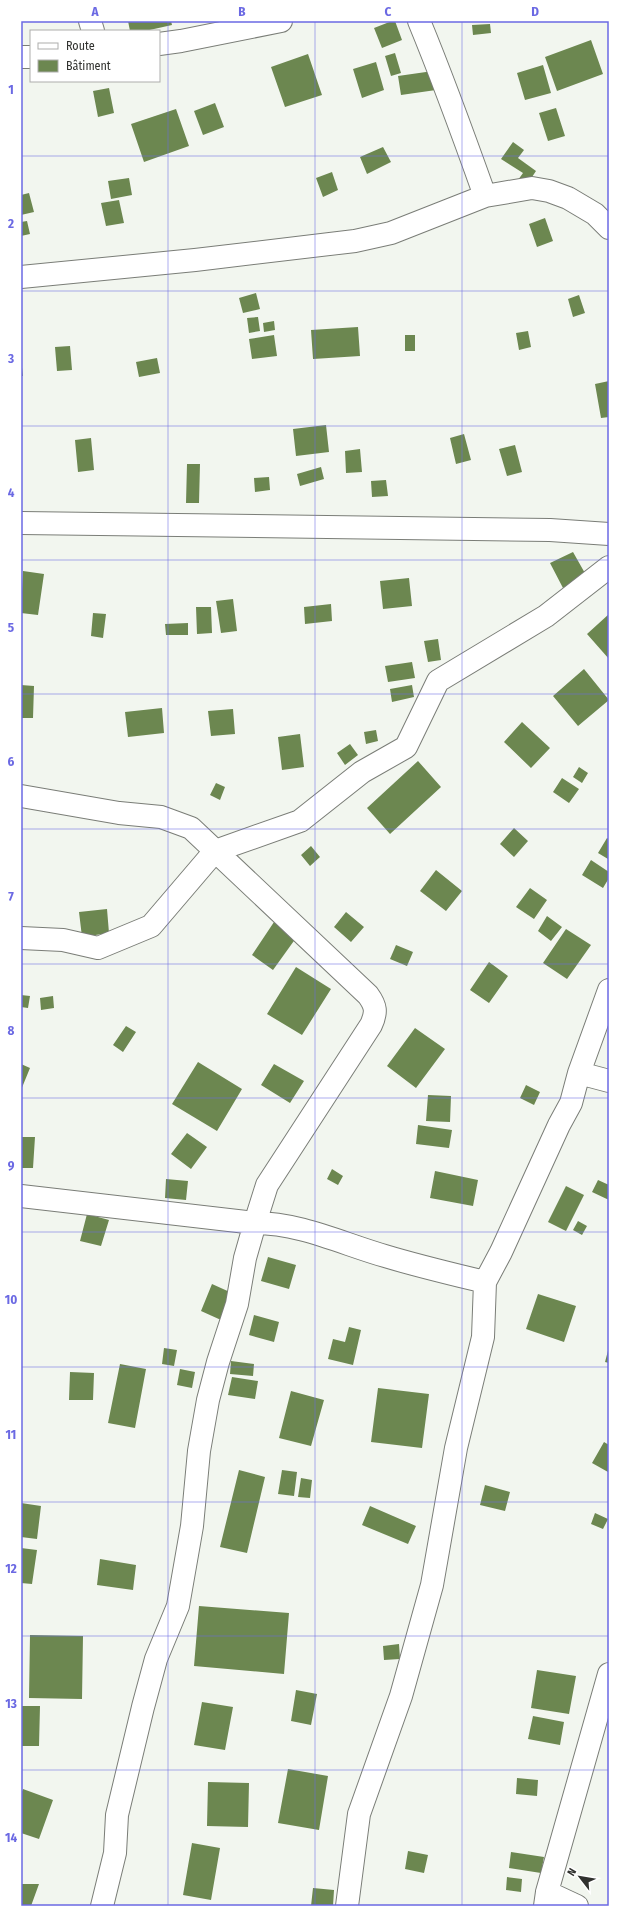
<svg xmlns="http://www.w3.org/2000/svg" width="630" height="1927" font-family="'Fira Sans Condensed',sans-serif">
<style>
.building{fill:#6c8750}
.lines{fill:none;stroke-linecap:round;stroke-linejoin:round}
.street-casing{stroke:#7a7d77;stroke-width:24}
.street{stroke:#fff;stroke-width:22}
.grid{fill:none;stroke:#6b69e3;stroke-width:1;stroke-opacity:0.55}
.neatline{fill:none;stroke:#6b69e3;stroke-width:1.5}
.grid-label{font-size:13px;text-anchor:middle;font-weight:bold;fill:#6b69e3}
</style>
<rect width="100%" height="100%" fill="#f2f6ef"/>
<path class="building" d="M 128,21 L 171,21 L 172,25 L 145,31 L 130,31 Z
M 392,21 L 395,21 L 402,40 L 382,48 L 374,28 Z
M 490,24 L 491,33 L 473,35 L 472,25 Z
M 591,40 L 603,74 L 557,91 L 545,57 Z
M 395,53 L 401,73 L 391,76 L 385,56 Z
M 308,54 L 322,95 L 285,107 L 271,67 Z
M 376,62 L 384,90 L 362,98 L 353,69 Z
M 543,65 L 551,93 L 525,100 L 517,73 Z
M 433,71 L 436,90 L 401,95 L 398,76 Z
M 109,88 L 114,113 L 98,117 L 93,91 Z
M 215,103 L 224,127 L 203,135 L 194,111 Z
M 556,108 L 565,136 L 548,141 L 539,113 Z
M 176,109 L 189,146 L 144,162 L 131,124 Z
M 513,142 L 524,150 L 518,158 L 536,171 L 526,186 L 518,180 L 523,173 L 501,159 Z
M 383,147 L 391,162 L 367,174 L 360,157 Z
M 332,172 L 338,190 L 323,197 L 316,178 Z
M 129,178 L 132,195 L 111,199 L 108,181 Z
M 29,193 L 34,212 L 21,215 L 21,195 Z
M 119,200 L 124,223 L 106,226 L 101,203 Z
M 545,218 L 553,241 L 537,247 L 529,224 Z
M 27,221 L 30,234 L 21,236 L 21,222 Z
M 256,293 L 260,309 L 243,313 L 239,298 Z
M 579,295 L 585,313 L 573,317 L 568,299 Z
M 258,317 L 260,331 L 249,333 L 247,318 Z
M 274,321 L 275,330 L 264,332 L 263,323 Z
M 358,327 L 360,356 L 313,359 L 311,330 Z
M 528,331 L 531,347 L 519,350 L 516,333 Z
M 274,335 L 277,356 L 252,359 L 249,339 Z
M 405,335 L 415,335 L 415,351 L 405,351 Z
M 70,346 L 72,370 L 57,371 L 55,347 Z
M 157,358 L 160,373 L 139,377 L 136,362 Z
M 21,359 L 23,376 L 21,376 Z
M 609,381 L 609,417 L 601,418 L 595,384 Z
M 326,425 L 329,452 L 296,456 L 293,429 Z
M 464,434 L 471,460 L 456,464 L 450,438 Z
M 91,438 L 94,470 L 78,472 L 75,440 Z
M 515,445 L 522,472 L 507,476 L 499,449 Z
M 360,449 L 362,472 L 346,473 L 345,451 Z
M 187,464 L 200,464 L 199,503 L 186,503 Z
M 321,467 L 324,479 L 300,486 L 297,474 Z
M 269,477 L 270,490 L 255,492 L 254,478 Z
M 386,480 L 388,496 L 372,497 L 371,481 Z
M 573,552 L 586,575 L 563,588 L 550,563 Z
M 23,571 L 44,574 L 38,615 L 21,613 Z
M 409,578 L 412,606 L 383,609 L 380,581 Z
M 233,599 L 237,631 L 221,633 L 216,601 Z
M 331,604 L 332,621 L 305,624 L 304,607 Z
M 196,607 L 211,607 L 212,633 L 197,634 Z
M 93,613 L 106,614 L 103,638 L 91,636 Z
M 609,614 L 609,659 L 587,634 Z
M 188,623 L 188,635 L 166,635 L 165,624 Z
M 438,639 L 441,660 L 428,662 L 424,641 Z
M 412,662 L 415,678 L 388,682 L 385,666 Z
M 584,669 L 609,700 L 578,726 L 553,696 Z
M 21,685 L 34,686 L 33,718 L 21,718 Z
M 412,685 L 414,697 L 392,702 L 390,689 Z
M 162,708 L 164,733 L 128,737 L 125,712 Z
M 233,709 L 235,734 L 211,736 L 208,711 Z
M 522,722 L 550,748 L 531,768 L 504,742 Z
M 376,730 L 378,741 L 366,744 L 364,732 Z
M 300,734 L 304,767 L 282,770 L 278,737 Z
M 350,744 L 358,755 L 345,765 L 337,753 Z
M 418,761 L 441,787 L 390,834 L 367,808 Z
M 579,767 L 588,773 L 582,783 L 573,777 Z
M 562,778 L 579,789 L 569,803 L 553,792 Z
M 216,783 L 225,787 L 220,800 L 210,795 Z
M 514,828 L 528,841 L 514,857 L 500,844 Z
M 607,838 L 609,839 L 608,859 L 598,853 Z
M 311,846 L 320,857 L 310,866 L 301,855 Z
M 591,860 L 609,872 L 609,878 L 603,888 L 582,875 Z
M 436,870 L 462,891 L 446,911 L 420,891 Z
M 530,888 L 547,900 L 534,919 L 516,907 Z
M 107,909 L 109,933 L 82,937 L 79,912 Z
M 346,912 L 364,927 L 351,942 L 334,927 Z
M 547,916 L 562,927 L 551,941 L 538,931 Z
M 274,922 L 296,938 L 273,970 L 252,955 Z
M 566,929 L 591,945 L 567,979 L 543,963 Z
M 396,945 L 413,952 L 407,966 L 390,959 Z
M 489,962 L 508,976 L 489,1003 L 470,990 Z
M 296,967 L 331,989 L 302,1035 L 267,1014 Z
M 21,995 L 30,996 L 28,1008 L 21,1007 Z
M 53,996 L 54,1008 L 41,1010 L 40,998 Z
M 126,1026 L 136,1032 L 123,1052 L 113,1045 Z
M 415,1028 L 445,1049 L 416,1088 L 387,1066 Z
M 198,1062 L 242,1089 L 217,1131 L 172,1104 Z
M 21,1064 L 30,1068 L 21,1090 Z
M 274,1064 L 304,1081 L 290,1103 L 261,1085 Z
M 526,1085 L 540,1092 L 534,1105 L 520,1098 Z
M 428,1095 L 451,1096 L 450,1122 L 426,1121 Z
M 418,1125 L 452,1130 L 449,1148 L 416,1144 Z
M 187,1133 L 207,1147 L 191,1169 L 171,1154 Z
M 21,1137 L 35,1137 L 33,1168 L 21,1168 Z
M 332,1169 L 343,1176 L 338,1185 L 327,1179 Z
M 435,1171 L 478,1180 L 473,1206 L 430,1198 Z
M 166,1179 L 188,1181 L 186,1200 L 165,1198 Z
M 598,1180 L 609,1185 L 609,1200 L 592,1192 Z
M 566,1186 L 584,1195 L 566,1231 L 548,1222 Z
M 87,1214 L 109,1220 L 101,1246 L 80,1241 Z
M 578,1221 L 587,1226 L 582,1235 L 573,1230 Z
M 268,1257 L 296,1265 L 289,1289 L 261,1281 Z
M 212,1284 L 232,1293 L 221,1320 L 201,1311 Z
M 538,1294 L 576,1306 L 564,1342 L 526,1329 Z
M 254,1315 L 279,1322 L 274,1342 L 249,1335 Z
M 349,1327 L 361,1330 L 353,1365 L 328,1359 L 333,1339 L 345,1342 Z
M 609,1347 L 609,1363 L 605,1362 Z
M 164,1348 L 177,1350 L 174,1366 L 162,1364 Z
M 231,1361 L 254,1364 L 253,1376 L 230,1374 Z
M 120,1364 L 146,1369 L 135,1428 L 108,1423 Z
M 180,1369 L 195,1372 L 192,1388 L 177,1385 Z
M 70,1372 L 94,1373 L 93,1400 L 69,1400 Z
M 232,1377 L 258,1381 L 255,1399 L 228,1395 Z
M 378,1388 L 429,1394 L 422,1448 L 371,1442 Z
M 291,1391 L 324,1400 L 311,1446 L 279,1438 Z
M 604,1442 L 609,1445 L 608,1472 L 592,1463 Z
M 239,1470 L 265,1477 L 247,1553 L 220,1547 Z
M 282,1470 L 297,1472 L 294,1496 L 278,1494 Z
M 301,1478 L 312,1480 L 310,1498 L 298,1497 Z
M 485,1485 L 510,1492 L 505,1511 L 480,1505 Z
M 21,1503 L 41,1506 L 37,1539 L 21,1537 Z
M 370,1506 L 416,1526 L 408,1544 L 362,1525 Z
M 595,1513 L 608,1519 L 603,1529 L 591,1524 Z
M 21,1548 L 37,1550 L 32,1584 L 21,1583 Z
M 100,1559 L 136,1565 L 133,1590 L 97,1585 Z
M 199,1606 L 289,1613 L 284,1674 L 194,1666 Z
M 30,1635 L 83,1636 L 82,1699 L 29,1698 Z
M 399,1644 L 400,1659 L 384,1660 L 383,1646 Z
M 537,1670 L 576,1676 L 569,1714 L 531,1708 Z
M 296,1690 L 317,1694 L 311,1725 L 291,1721 Z
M 202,1702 L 233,1707 L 225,1750 L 194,1745 Z
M 21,1706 L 40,1706 L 39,1746 L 21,1746 Z
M 533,1716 L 564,1722 L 560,1745 L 528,1739 Z
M 288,1769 L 328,1776 L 319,1830 L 278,1823 Z
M 517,1778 L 538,1780 L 537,1796 L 516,1794 Z
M 208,1782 L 249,1783 L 248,1827 L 207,1826 Z
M 23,1789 L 53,1800 L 39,1839 L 21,1833 L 21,1794 Z
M 192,1843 L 220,1848 L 211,1900 L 183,1895 Z
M 408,1851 L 428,1855 L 424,1873 L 405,1869 Z
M 511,1852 L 544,1857 L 541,1873 L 509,1868 Z
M 507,1877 L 522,1879 L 521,1892 L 506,1890 Z
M 21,1884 L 39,1884 L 31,1906 L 21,1906 Z
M 313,1888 L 334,1890 L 333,1906 L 311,1906 Z"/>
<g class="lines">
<defs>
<path id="street" d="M 90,21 L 93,31
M 419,21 C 443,79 464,137 485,196
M 159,44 L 181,41 L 281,21
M 21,57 L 31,57
M 21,277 L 195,260 L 355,241 L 391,233 L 485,196 L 532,188 L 549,191 L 568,198 L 595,214 L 609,228
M 21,523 L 550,530 L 609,534
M 21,796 L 119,813 L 161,817 L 191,828 L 368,995 C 376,1006 377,1012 371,1025 L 267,1185 L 255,1223 L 245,1258 L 237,1304 L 218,1362 L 208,1400 L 199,1451 L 192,1526 L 178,1606 L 156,1659 L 143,1707 L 117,1815 L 115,1853 L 102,1906
M 21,938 L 63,940 L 98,948 L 151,926 L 215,851 L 300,821 L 362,772 L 406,747 L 438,681 L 546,616 L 609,567
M 579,1073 L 609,1081
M 21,1196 L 255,1223 C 300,1223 343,1244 385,1256 C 418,1266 452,1274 485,1282
M 547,1892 L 577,1906
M 347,1906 L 359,1814 L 401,1696 L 432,1585 L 456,1448 L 483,1337 L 485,1282 L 501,1252 L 559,1125 L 571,1103 L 579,1073 L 609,990
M 545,1906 L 547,1892 L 609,1674"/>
</defs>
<use href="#street" class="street-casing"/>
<use href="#street" class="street"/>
</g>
<path class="grid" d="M 168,21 L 168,1906M 315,21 L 315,1906M 462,21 L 462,1906M 21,156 L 609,156M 21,291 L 609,291M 21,426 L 609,426M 21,560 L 609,560M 21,694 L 609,694M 21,829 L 609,829M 21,964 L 609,964M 21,1098 L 609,1098M 21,1232 L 609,1232M 21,1367 L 609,1367M 21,1502 L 609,1502M 21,1636 L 609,1636M 21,1770 L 609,1770"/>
<rect width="630" height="1927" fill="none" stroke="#ffffff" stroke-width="44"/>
<rect x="30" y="30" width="130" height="52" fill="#ffffff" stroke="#adadac"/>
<rect x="38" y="43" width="20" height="6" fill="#ffffff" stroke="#adadac"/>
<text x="66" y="50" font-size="12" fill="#31322f">Route</text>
<rect x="38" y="60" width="20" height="12" fill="#6c8750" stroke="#adadac"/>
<text x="66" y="70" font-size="12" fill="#31322f">Bâtiment</text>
<g transform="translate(580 1877) rotate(301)" stroke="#ffffff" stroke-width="3" paint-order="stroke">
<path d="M0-3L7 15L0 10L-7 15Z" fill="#31322f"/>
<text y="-6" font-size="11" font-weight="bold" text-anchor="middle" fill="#31322f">N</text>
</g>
<rect x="22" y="22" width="586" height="1883" class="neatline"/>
<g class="grid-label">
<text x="95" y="16">A</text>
<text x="242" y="16">B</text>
<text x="388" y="16">C</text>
<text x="535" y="16">D</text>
<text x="11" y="94">1</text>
<text x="11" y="228">2</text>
<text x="11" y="363">3</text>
<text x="11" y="497">4</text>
<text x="11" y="632">5</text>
<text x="11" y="766">6</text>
<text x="11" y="901">7</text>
<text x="11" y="1035">8</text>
<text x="11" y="1170">9</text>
<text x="11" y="1304">10</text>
<text x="11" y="1439">11</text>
<text x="11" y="1573">12</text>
<text x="11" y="1708">13</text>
<text x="11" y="1842">14</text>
</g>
</svg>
